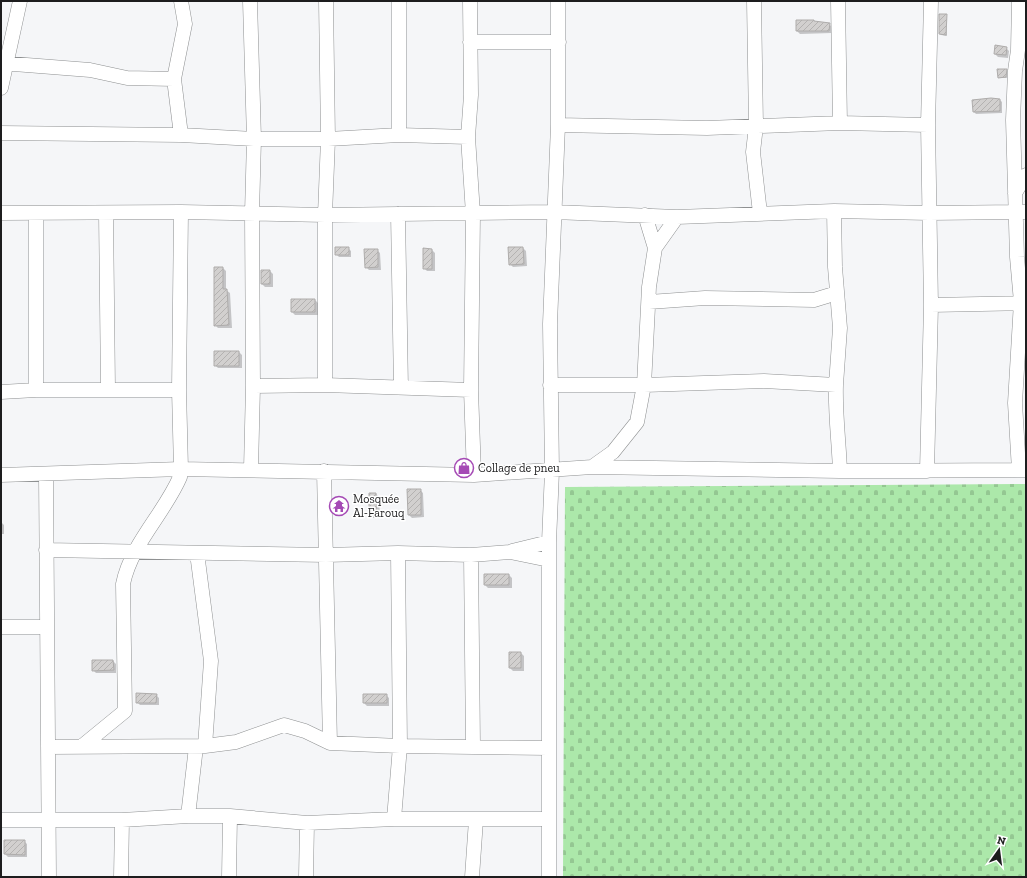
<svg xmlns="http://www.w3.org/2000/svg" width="1027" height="878" font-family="'Zilla Slab',serif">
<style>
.cemetery{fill:url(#cemetery-stones)}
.shadow{fill:#0003}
.building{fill:url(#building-hatch);stroke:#aeacab}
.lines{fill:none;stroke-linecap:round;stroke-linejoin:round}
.minor-casing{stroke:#8e9091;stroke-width:15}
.minor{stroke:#fff;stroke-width:14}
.labels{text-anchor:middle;stroke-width:3;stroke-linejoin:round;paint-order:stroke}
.poi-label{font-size:12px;fill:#1d1d1e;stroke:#fff;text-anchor:start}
</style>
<defs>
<pattern id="cemetery-stones" width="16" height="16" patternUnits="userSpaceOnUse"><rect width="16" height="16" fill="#ace8aa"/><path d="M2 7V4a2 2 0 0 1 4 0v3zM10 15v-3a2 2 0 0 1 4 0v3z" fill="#94c792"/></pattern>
<pattern id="building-hatch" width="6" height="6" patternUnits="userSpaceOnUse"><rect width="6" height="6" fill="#d2d0cf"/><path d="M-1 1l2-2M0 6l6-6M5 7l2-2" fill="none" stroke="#b4b2b1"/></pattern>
</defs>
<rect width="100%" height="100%" fill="#f5f6f8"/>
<path class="cemetery" d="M 1026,484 L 1026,877 L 563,877 L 565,487 Z"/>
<path class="shadow" d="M 946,15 L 947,36 L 941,35 L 940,34 Z
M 815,22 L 829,24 L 832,27 L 832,33 L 800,34 L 797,31 Z
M 1006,48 L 1009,51 L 1008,58 L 998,57 L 995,54 Z
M 1006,70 L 1007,78 L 1000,78 L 999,77 Z
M 1000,100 L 1002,102 L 1002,113 L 976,114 L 974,112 Z
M 348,248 L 351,251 L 351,257 L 339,257 L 336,254 Z
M 523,248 L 526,251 L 527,266 L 513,267 L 510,264 Z
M 377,250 L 380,253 L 381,270 L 369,270 L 366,267 Z
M 432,250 L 435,253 L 435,271 L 427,271 L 424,268 Z
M 223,268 L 226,271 L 226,290 L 230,293 L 232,328 L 218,328 L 215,325 Z
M 270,271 L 273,274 L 273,287 L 265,287 L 262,284 Z
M 315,300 L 318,303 L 318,315 L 295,315 L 292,312 Z
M 215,352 L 239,352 L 242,355 L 242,368 L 218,368 L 215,365 Z
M 420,490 L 423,493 L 424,517 L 412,518 L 409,515 Z
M 376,494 L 379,497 L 380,518 L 373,518 L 370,515 Z
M 1,522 L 4,525 L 4,534 L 1,534 Z
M 485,575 L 509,575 L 512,578 L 512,588 L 488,588 L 485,585 Z
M 521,653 L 524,656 L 524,671 L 513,671 L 510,668 Z
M 113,661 L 116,664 L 116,673 L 96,673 L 93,670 Z
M 156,695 L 159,698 L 159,705 L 140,705 L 137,702 Z
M 386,695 L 389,698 L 389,706 L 367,706 L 364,703 Z
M 24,841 L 27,844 L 27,857 L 8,857 L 5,854 Z"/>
<path class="building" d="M 939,14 L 947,14 L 946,35 L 939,34 Z
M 796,20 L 814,20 L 814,21 L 830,23 L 829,31 L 796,31 Z
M 995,45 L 1007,47 L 1006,55 L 994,54 Z
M 997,69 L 1007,69 L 1006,77 L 998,78 Z
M 991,98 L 1000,99 L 1000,111 L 973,112 L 972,100 Z
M 335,247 L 349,247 L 349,255 L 335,255 Z
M 508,247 L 523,247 L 524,264 L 509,265 Z
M 423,248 L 432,249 L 432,269 L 423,269 Z
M 364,249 L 378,249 L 378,267 L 365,268 Z
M 214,267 L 223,267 L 223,289 L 227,289 L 229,325 L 214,326 Z
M 261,270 L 270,270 L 270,284 L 261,284 Z
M 291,299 L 315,299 L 315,312 L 291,312 Z
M 214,351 L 239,351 L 239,366 L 214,366 Z
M 407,489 L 421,489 L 421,515 L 408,515 Z
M 369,493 L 376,493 L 377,516 L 369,516 Z
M 484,574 L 509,574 L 509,585 L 484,585 Z
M 509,652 L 521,652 L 521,668 L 509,668 Z
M 92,660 L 113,660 L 114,670 L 92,671 Z
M 136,693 L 157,694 L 156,703 L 136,703 Z
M 363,694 L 387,694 L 387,703 L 363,703 Z
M 4,840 L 25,840 L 25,855 L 4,854 Z"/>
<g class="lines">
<defs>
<path id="minor" d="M 250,1 L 254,139 L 252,213 L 253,386 L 251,469
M 470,1 L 471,95 L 468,137 L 473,214 L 471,390 L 474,475
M 754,1 L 756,126 L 753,152 L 760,213
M 838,1 L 840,123
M 1019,1 L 1018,50 L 1015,71 L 1013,120 L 1017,257 L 1021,302 L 1015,403 L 1019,470
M 470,42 L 559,42
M 1,63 L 90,70 L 127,78 L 174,79
M 1,88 L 20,1
M 558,125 L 707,128 L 840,123 L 928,125
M 1,133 L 181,135 L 254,139 L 328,139 L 399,135 L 468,137
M 181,135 L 174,79 L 185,24 L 181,1
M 399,135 L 399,1
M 1015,193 L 1026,175
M 1,213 L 181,212 L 325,215 L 554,212 L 677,217 L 834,211 L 929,213 L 1026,212
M 106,213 L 108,389
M 36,214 L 36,390
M 398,214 L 401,388
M 645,215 L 655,248
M 649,302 L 705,298 L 814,300 L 837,293
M 931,305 L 1026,303
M 325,385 L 325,215 L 328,139 L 326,1
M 550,385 L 644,385 L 764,381 L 836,385 L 840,328 L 835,267 L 834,211
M 836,385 C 835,414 839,442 840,471
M 253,386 L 325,385 L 471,390
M 1,392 L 36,390 L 179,390
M 592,467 L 613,452 L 637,422 L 644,385 L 649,287 L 655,248 L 677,217
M 324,471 L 330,743
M 927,471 L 931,305 L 928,125 L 931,1
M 46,474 L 49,877
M 1,475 L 181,469 L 474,475 L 592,467 L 840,471 L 1026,470
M 46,550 L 326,555 L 398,553 L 471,555 L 510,552 L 549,560
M 512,551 L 549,542
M 197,553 L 211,661 L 205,746
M 471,555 L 473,746
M 1,627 L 47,627
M 48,747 L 205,746 L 236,742 L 284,725 L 305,731 L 330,743 L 400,746 L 548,748
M 81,747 L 125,711 L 123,584 C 131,544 164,514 180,477 L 181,469 L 179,390 L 181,212
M 188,816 L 196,747
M 394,819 L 400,746 L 398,553
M 549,819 L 549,542 L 552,471 L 550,324 L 558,125 L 558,1
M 1,820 L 122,820 L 188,816 L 230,816 L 307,823 L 394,819 L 549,819 L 549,877
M 121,877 L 122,820
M 229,877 L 230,816
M 306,877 L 307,823
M 472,877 L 476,820"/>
</defs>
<use href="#minor" class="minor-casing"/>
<use href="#minor" class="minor"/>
</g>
<defs>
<symbol id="shop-ring" viewBox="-11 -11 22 22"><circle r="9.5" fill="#fff" stroke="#a54ab5" stroke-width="1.5"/><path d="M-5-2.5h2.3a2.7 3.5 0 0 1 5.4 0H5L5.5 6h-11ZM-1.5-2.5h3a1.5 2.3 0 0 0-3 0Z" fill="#a54ab5"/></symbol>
<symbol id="temple-ring" viewBox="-11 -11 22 22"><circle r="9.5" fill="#fff" stroke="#a54ab5" stroke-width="1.5"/><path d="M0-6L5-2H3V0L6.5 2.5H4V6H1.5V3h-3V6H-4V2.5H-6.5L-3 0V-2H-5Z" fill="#a54ab5"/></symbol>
</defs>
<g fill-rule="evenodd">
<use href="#shop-ring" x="453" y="457" width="22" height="22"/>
<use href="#temple-ring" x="328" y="495" width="22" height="22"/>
</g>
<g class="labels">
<g class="poi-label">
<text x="478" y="472">Collage de pneu</text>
<text x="353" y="503">Mosquée<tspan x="353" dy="14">Al-Farouq</tspan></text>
</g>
</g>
<rect width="1027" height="878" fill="none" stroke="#1d1d1e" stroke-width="4"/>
<g transform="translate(999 850) rotate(14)" stroke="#ffffff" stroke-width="3" paint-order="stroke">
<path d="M0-3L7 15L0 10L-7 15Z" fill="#1d1d1e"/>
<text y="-6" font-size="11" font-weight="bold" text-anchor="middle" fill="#1d1d1e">N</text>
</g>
</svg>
